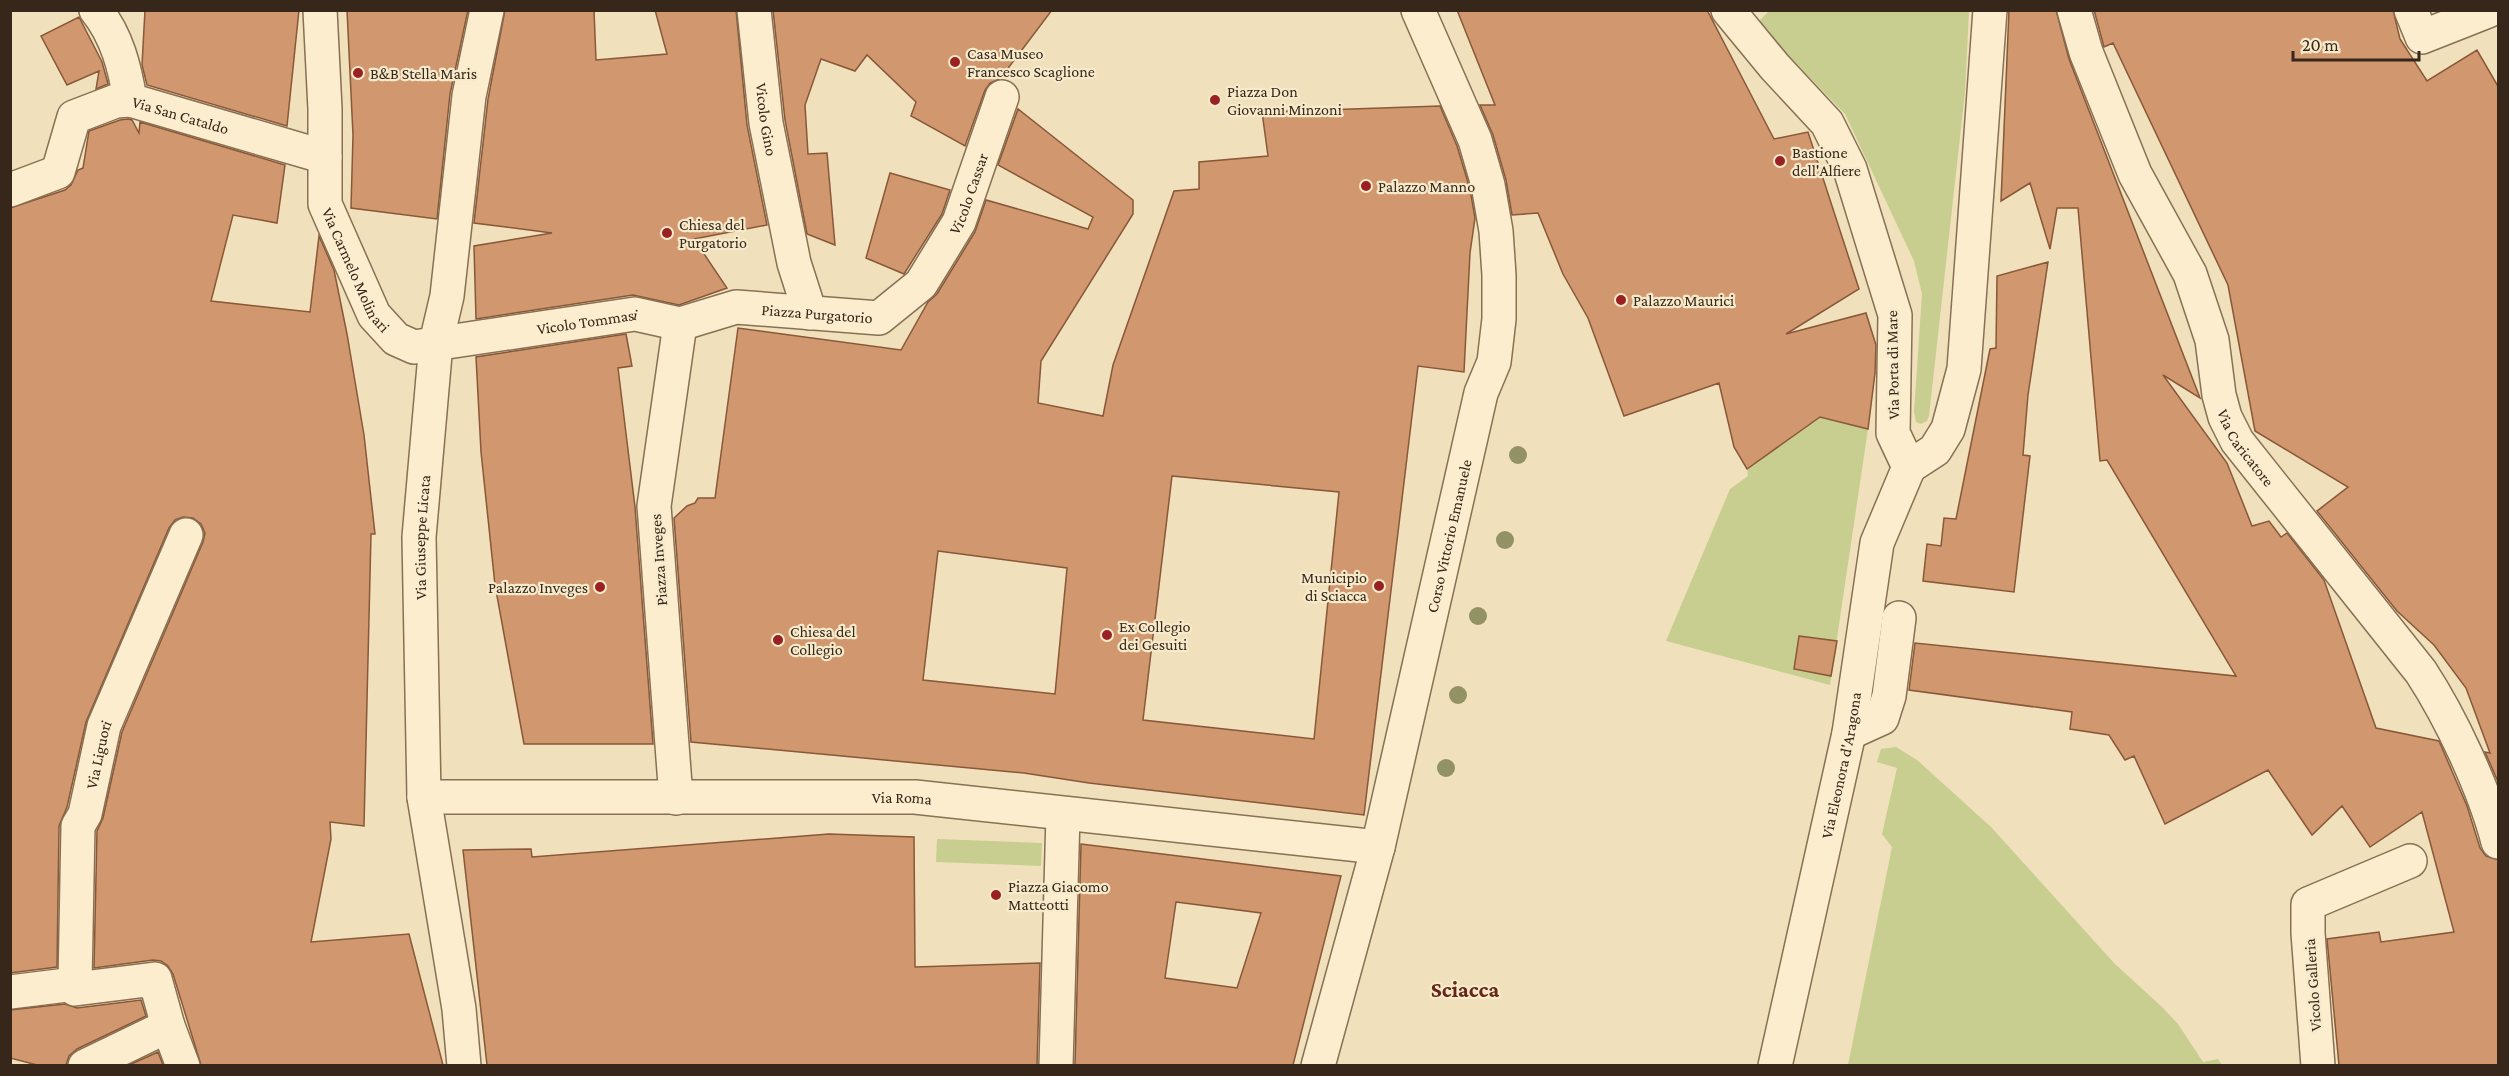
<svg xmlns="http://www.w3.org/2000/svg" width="2509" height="1076" font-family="'Crimson Pro',serif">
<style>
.green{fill:#c7ce8f}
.building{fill:#d1976e;stroke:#885839;stroke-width:1.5;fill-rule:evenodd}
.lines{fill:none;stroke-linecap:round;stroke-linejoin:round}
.minor-casing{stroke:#887054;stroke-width:36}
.minor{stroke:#fbedce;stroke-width:33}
.tree{fill:#929265}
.poi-dot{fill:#9a2122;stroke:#f7eacb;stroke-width:2}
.labels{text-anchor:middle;stroke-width:4.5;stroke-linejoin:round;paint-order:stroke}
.poi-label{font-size:16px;fill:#36271a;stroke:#f7eacb;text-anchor:start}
.street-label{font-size:16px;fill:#36271a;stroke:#f7eacb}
.district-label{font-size:22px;font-weight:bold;fill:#652717;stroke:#f7eacb}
</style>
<rect width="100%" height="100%" fill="#f0e0bb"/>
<path class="green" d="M 1922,10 L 1969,11 L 1965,92 L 1929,416 L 1927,421 L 1921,424 L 1916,422 L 1914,412 L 1922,294 L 1914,261 L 1845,114 L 1757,23 L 1769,11 Z
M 1820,417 L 1868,429 L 1830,685 L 1666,641 L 1730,489 L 1748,476 L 1747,469 Z
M 1896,747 L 1917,760 L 1991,827 L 2114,963 L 2162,1007 L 2178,1024 L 2203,1062 L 2218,1059 L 2222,1065 L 1848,1065 L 1892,847 L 1882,834 L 1897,768 L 1877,762 L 1881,749 Z
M 937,839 L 1042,843 L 1041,866 L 936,862 Z"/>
<path class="building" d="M 145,10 L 299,10 L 287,126 L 147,85 L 142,65 Z
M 347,10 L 468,10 L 450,94 L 437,219 L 351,208 L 353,135 Z
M 505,10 L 594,10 L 596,60 L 667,54 L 655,10 L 736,10 L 747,125 L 767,225 L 694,239 L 727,288 L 679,305 L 633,295 L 476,319 L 474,246 L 552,233 L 474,223 L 488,99 Z
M 773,10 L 1052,10 L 1000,79 L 990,83 L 985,90 L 965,146 L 911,116 L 916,102 L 867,55 L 855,71 L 821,59 L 805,105 L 808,154 L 827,153 L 835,245 L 807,234 L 785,120 Z
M 1457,10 L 1707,10 L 1774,139 L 1808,132 L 1859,289 L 1786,334 L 1866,313 L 1876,345 L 1875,373 L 1868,429 L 1820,417 L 1747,469 L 1734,447 L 1719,383 L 1624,416 L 1588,318 L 1563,274 L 1538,213 L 1512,215 L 1506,180 L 1493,135 L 1480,105 L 1495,105 Z
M 2009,10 L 2056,10 L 2069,59 L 2200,398 L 2163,375 L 2227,463 L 2252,526 L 2269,521 L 2281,537 L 2287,533 L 2324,580 L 2376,728 L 2439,741 L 2467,806 L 2480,848 L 2486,856 L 2499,860 L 2499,1065 L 2339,1065 L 2327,939 L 2379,932 L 2381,942 L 2454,932 L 2422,812 L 2370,847 L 2342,806 L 2312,835 L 2268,770 L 2165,824 L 2134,756 L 2125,760 L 2109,735 L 2070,729 L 2072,712 L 1909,690 L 1915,643 L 2236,676 L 2107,460 L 2100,461 L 2078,208 L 2057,208 L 2050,249 L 2030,183 L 2001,201 Z
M 2094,10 L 2393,10 L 2400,39 L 2427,81 L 2477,50 L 2499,88 L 2499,784 L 2485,752 L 2490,753 L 2466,688 L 2434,645 L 2397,611 L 2317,511 L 2348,487 L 2255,431 L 2228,285 L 2113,43 L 2104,47 Z
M 79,17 L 102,62 L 107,80 L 108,84 L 96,89 L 99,71 L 67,85 L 41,36 Z
M 1440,106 L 1457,146 L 1470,189 L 1475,218 L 1470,253 L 1464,372 L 1418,366 L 1364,815 L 1089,783 L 1024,773 L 691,742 L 674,518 L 687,506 L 695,503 L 698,498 L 715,498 L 738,328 L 901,350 L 928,302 L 937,294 L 975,232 L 986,200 L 1088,229 L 1093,217 L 998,165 L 1018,109 L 1133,200 L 1133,214 L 1041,361 L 1038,403 L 1103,416 L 1113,365 L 1174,191 L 1199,189 L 1199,162 L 1268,156 L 1262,112 ZM 1172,476 L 1339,492 L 1314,739 L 1143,720 ZM 938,551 L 1067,568 L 1055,694 L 923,680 Z
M 128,119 L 132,120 L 139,133 L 140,122 L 285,165 L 277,223 L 233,215 L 211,301 L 310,312 L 319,236 L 334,270 L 347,334 L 364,435 L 375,534 L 371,534 L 364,826 L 330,822 L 331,839 L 311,942 L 409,934 L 443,1065 L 201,1065 L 173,974 L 168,966 L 161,961 L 153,960 L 94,968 L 97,831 L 103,818 L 122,732 L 203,542 L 205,533 L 201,524 L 193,518 L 183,517 L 175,520 L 169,528 L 86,722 L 67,807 L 59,826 L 57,967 L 10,973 L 10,208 L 65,190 L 71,185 L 78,170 L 83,168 L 89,131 L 120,120 Z
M 890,173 L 950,190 L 942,214 L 904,274 L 866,258 Z
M 2048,262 L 2028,395 L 2023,455 L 2030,456 L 2014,592 L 1923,581 L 1927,544 L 1941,546 L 1944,518 L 1956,519 L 1990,349 L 1996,348 L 1997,276 Z
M 626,334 L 632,366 L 618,368 L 635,507 L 653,744 L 524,744 L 495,585 L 481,452 L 476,357 Z
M 1799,636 L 1837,641 L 1831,676 L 1794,669 Z
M 829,834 L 914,837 L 915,967 L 1040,963 L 1037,1065 L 487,1065 L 463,850 L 531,849 L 532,857 Z
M 1081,844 L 1341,876 L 1293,1065 L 1075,1065 ZM 1176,902 L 1261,913 L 1237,988 L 1165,978 Z
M 141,1000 L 146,1016 L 77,1049 L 69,1056 L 66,1065 L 37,1065 L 10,1058 L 10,1010 L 65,1004 L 77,1008 Z
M 158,1052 L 163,1065 L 129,1065 Z"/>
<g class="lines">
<defs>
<g id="minor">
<path id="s1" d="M 96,10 C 117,36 125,68 130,100 L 325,157"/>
<path id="s2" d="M 320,10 L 325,109 L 325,204 L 374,315 L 396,339 L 414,347 L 635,314 L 680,324 L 736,307 L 879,318 L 921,284 L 959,222 L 1002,97"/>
<path id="s3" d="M 754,10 L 766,123 L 794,263 L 810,313"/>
<path d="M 1728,10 L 1775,67 L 1827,123 L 1850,169 L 1895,315 L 1893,433 L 1909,467"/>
<path id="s4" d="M 2074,10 L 2086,52 L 2135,174 L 2190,274 L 2212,340 L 2219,395 L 2225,417 L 2237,441 L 2421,672 C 2451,718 2484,788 2498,842"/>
<path d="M 2411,10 L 2422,37 L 2488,11"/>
<path d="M 10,190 L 58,172 L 74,117 L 116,101 L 130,100"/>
<path d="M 1909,467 L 1935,450 L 1948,429 L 1964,369 L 1990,10"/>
<path d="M 1849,733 L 1882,718 L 1889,696 L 1899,618"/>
<path id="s5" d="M 424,797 L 915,797 L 1378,847"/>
<path d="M 676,798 L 654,506 L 680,324"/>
<path d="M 10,992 L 75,984"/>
<path d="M 85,1066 L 168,1026"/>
<path id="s6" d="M 183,1066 L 168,1026 L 155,979 L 75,989 L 75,984 L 78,826 L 85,814 L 104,726 L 186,535"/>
<path id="s7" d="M 464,1066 L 459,1009 L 424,797 L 419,537 L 436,343 L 447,296 L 469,96 L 487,10"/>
<path d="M 1056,1066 L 1063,815"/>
<path id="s8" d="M 1318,1066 L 1378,847 L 1481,393 L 1494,362 L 1499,319 L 1499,275 L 1496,231 L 1488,185 L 1475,140 L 1418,10"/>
<path id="s9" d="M 1775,1066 L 1849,733 L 1877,543 L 1909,467"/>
<path d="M 2318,1066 L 2308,933 L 2308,904 L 2410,861"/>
</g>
</defs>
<use href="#minor" class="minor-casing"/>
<use href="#minor" class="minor"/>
</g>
<g class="tree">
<circle cx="1518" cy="455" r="9"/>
<circle cx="1505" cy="540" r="9"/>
<circle cx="1478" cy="616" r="9"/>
<circle cx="1458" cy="695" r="9"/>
<circle cx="1446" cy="768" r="9"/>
</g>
<g class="poi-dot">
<circle cx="955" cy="62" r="6"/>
<circle cx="358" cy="73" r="6"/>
<circle cx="1215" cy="100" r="6"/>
<circle cx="1780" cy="161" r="6"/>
<circle cx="1366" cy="186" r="6"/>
<circle cx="667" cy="233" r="6"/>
<circle cx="1621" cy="300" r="6"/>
<circle cx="1379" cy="586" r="6"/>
<circle cx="600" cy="587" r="6"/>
<circle cx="1107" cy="635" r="6"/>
<circle cx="778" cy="640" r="6"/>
<circle cx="996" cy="895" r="6"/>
</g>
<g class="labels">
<g class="poi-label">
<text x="967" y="59">Casa Museo<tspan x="967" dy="18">Francesco Scaglione</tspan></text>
<text x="370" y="79">B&amp;B Stella Maris</text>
<text x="1227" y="97">Piazza Don<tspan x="1227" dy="18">Giovanni Minzoni</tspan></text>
<text x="1792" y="158">Bastione<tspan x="1792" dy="18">dell'Alfiere</tspan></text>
<text x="1378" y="192">Palazzo Manno</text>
<text x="679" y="230">Chiesa del<tspan x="679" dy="18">Purgatorio</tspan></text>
<text x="1633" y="306">Palazzo Maurici</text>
<text x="1367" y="583" text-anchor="end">Municipio<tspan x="1367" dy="18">di Sciacca</tspan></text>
<text x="588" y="593" text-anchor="end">Palazzo Inveges</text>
<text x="1119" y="632">Ex Collegio<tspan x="1119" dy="18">dei Gesuiti</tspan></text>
<text x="790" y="637">Chiesa del<tspan x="790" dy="18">Collegio</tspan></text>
<text x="1008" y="892">Piazza Giacomo<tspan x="1008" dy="18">Matteotti</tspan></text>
</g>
<g class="street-label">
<text dy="6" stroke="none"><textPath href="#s1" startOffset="150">Via San Cataldo</textPath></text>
<text dy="6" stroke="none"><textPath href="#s3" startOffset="110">Vicolo Gino</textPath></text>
<text dy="6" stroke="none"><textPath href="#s2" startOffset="996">Vicolo Cassar</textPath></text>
<text dy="6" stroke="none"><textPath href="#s2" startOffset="267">Via Carmelo Molinari</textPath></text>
<text dy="6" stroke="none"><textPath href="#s2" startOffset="777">Piazza Purgatorio</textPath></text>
<text dy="6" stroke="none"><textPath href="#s2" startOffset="543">Vicolo Tommasi</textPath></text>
<text transform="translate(1892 365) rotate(-91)" y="6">Via Porta di Mare</text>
<text dy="6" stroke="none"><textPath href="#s4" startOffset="474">Via Caricatore</textPath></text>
<text dy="6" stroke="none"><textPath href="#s8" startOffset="546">Corso Vittorio Emanuele</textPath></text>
<text dy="6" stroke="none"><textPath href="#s7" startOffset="532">Via Giuseppe Licata</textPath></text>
<text transform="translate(658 560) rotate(-94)" y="6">Piazza Inveges</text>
<text dy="6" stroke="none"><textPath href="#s6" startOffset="410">Via Liguori</textPath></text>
<text dy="6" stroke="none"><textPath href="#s9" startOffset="308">Via Eleonora d'Aragona</textPath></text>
<text dy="6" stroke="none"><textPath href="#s5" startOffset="478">Via Roma</textPath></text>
<text transform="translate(2312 985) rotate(-94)" y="6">Vicolo Galleria</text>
</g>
<g class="district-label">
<text x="1465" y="997">Sciacca</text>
</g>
</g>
<rect width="2509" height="1076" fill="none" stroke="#36271a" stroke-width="24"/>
<path d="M2293 51v9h126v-9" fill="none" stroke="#36271a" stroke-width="3"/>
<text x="2302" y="51" font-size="18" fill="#36271a" stroke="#f7eacb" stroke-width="4.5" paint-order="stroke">20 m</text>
</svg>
